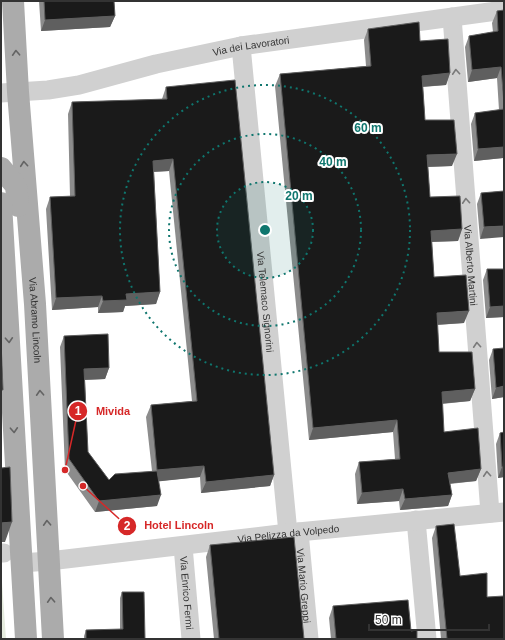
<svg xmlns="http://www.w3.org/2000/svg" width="505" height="640" font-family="Arial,sans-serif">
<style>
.green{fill:#e6ecdf}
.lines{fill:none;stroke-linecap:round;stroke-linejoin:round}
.minor{stroke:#d0d0d0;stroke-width:19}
.major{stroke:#ababab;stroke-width:22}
.wall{fill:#8c8c8c}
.shaded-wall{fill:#5f5f5f}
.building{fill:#1a1a1a;stroke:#5f5f5f}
.oneway{stroke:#636363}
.oneway2{stroke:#7a7a7a}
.ring{fill:none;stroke:#0f766e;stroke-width:2;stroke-dasharray:2 4}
.labels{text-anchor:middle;stroke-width:4;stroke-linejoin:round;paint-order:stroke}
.street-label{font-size:10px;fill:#333;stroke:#fff}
.centre{fill:#0f766e;stroke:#fff;stroke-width:2}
.ring-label{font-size:12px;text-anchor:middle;font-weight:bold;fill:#0f766e;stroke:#fff;stroke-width:4;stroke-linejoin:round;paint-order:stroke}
.leader{fill:none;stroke:#d62828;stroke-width:1.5}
.callout-dot{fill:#d62828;stroke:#fff;stroke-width:1.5}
.mark-label{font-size:12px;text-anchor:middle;font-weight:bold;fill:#fff}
.callout-label{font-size:11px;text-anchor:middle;font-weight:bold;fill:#d62828;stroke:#fff;stroke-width:4;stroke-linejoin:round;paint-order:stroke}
</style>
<rect width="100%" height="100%" fill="#fff"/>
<path class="green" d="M 1,568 L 6,639 L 1,639 Z"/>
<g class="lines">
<g class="minor">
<path id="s1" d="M 452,17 L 490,513"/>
<path id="s2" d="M 241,46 L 288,533"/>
<path id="s3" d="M 1,93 L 48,90 L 79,85 L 156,64 L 241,46 L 504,10"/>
<path d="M 416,520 L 427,639"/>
<path id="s4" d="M 299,532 L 309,639"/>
<path id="s5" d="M 183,546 L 191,639"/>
<path d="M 1,553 L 4,553"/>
<path id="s6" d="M 21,563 L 49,561 L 288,533 L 504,512"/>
</g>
<g class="major">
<path id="s7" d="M 13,1 L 18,92 L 35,304 L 53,639"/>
<path d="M 1,168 L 16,186 L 18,206"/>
<path d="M 1,203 L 26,639"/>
</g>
</g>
<path class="wall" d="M 39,1 L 119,1 L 118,2 L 114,2 L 115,16 L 110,27 L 41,31 Z
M 504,10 L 504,164 L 503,158 L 474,161 L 471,124 L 475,113 L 499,110 L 497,78 L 468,82 L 465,47 L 469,36 L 493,32 L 492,23 L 497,11 Z
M 368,29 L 420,41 L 450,73 L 446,85 L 423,87 L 425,120 L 452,166 L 428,167 L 430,197 L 462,229 L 458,241 L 432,242 L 434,277 L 464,323 L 437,325 L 439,352 L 475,389 L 470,401 L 442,404 L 444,432 L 481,469 L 476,481 L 450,484 L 452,495 L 448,506 L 400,510 L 399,501 L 357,504 L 355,474 L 359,462 L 395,459 L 393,432 L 309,440 L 275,86 L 280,74 L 366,66 L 364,40 Z
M 166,87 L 274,475 L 270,486 L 201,493 L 200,477 L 159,481 L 157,506 L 95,512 L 65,470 L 60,347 L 64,336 L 109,368 L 105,379 L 85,380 L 88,452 L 109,480 L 152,471 L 146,417 L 151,405 L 192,401 L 169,171 L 154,172 L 160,292 L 156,304 L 125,306 L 123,312 L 98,313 L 98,307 L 52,310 L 46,209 L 50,197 L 70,196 L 68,114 L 72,102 L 162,99 Z
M 504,191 L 480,239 L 477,204 L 481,193 Z
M 487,269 L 504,269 L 504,317 L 486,318 L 483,280 Z
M 493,349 L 504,397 L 492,399 L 489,360 Z
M 500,433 L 504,477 L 498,478 L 496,444 Z
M 436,526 L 460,576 L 487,597 L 504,639 L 441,639 L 432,538 Z
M 210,545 L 304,639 L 214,639 L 206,557 Z
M 122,592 L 145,639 L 84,639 L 84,636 L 86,630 L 120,629 L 120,598 Z
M 333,606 L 411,631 L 417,639 L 331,639 L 329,618 Z"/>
<path class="shaded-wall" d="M 115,16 L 110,27 L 41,31 L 45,20 Z
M 501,67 L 497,78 L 468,82 L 472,70 Z
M 450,73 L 446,85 L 418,87 L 422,76 Z
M 504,147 L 503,158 L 474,161 L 478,149 Z
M 457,154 L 452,166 L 423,167 L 427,155 Z
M 173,159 L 169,171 L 149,172 L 153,161 Z
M 504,226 L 504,237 L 480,239 L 484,227 Z
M 462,229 L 458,241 L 427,242 L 431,231 Z
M 160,292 L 156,304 L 125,306 L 123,312 L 98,313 L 103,301 L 126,294 Z
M 102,296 L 98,307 L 52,310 L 56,298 Z
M 504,306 L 504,317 L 486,318 L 490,307 Z
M 469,311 L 464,323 L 433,325 L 437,313 Z
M 109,368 L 105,379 L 80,380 L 84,369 Z
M 504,386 L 504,397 L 492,399 L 496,388 Z
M 475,389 L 470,401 L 437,404 L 442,392 Z
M 397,420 L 393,432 L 309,440 L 313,428 Z
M 204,466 L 200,477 L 153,482 L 157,470 Z
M 502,467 L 504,467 L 504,477 L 498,478 Z
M 481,469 L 476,481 L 444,484 L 448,473 Z
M 274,475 L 270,486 L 201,493 L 206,482 Z
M 403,489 L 399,501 L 357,504 L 362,493 Z
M 161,495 L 157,506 L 95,512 L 99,501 Z
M 452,495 L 448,506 L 400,510 L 405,499 Z
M 12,522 L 5,542 L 1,542 L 1,523 Z"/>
<path class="building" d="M 44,1 L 114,1 L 115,16 L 45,20 Z
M 504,10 L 504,104 L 501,67 L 472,70 L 469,36 L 498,31 L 497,11 Z
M 419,22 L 420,41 L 448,39 L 450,73 L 422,76 L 425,120 L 454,120 L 457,154 L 427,155 L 430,197 L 460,196 L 462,229 L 431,231 L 434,277 L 466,275 L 469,311 L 437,313 L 439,352 L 472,352 L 475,389 L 442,392 L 444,432 L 478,428 L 481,469 L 448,473 L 452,495 L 405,499 L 403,489 L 362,493 L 359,462 L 400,459 L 397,420 L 313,428 L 280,74 L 371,66 L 368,29 Z
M 235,80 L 274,475 L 206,482 L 204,466 L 157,470 L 151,405 L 197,401 L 173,159 L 153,161 L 160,292 L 126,294 L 127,300 L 103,301 L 102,296 L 56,298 L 50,197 L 75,196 L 72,102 L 167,99 L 166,87 Z
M 504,109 L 504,147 L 478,149 L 475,113 Z
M 504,191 L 504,226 L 484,227 L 481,193 Z
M 487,269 L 504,269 L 504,306 L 490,307 Z
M 108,334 L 109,368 L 84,369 L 88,452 L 109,480 L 115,474 L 157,471 L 161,495 L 99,501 L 69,459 L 64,336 Z
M 1,341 L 3,390 L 1,390 Z
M 504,348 L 504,386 L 496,388 L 493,349 Z
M 504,432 L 504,467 L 502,467 L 500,433 Z
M 10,467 L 12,522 L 1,523 L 1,468 Z
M 454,524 L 460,576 L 487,573 L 487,597 L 504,596 L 504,639 L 447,639 L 436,526 Z
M 294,537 L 304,639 L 219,639 L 210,545 Z
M 122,592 L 144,592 L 145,639 L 86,639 L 86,630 L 123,629 Z
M 408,600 L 411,631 L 417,630 L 417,639 L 336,639 L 333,606 Z"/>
<defs><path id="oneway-chevron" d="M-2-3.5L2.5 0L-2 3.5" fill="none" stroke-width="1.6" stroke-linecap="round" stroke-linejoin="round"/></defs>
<g class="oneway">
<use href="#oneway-chevron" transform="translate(16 53) rotate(-93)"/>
<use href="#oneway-chevron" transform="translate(24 164) rotate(-95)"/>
<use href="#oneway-chevron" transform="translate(9 340) rotate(87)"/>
<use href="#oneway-chevron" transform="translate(40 393) rotate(-93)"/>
<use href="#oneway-chevron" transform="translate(14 430) rotate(87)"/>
<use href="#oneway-chevron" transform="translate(47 523) rotate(-93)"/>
<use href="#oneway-chevron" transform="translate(51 600) rotate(-93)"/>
</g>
<g class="oneway2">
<use href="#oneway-chevron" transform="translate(456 72) rotate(-94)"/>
<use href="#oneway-chevron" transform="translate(466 201) rotate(-94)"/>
<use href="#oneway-chevron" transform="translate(477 345) rotate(-94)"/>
<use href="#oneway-chevron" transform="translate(487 474) rotate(-94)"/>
</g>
<circle cx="265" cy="230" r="48" fill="#0f766e" fill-opacity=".12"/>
<g class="ring">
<circle cx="265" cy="230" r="48"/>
<circle cx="265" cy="230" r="96"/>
<circle cx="265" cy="230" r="145"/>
</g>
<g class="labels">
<g class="street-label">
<text dy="4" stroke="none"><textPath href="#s3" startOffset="255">Via dei Lavoratori</textPath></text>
<text dy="4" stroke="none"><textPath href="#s1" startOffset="249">Via Alberto Martini</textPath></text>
<text dy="4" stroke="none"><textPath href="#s2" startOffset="257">Via Telemaco Signorini</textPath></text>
<text dy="4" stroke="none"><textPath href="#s7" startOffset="320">Via Abramo Lincoln</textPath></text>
<text dy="4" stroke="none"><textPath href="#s6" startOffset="269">Via Pelizza da Volpedo</textPath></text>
<text dy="4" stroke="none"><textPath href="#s4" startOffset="54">Via Mario Greppi</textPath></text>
<text dy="4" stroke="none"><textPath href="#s5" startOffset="47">Via Enrico Fermi</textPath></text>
</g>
</g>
<circle cx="265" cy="230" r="6" class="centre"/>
<g class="ring-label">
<text x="368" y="132">60 m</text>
<text x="333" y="166">40 m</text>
<text x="299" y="200">20 m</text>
</g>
<path class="leader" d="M65 470L78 411M83 486L127 526"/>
<g class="callout-dot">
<circle cx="65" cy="470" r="4"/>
<circle cx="83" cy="486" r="4"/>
<circle cx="78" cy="411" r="10"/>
<circle cx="127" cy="526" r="10"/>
</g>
<g class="mark-label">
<text x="78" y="415">1</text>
<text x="127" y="530">2</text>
</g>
<g class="callout-label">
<text x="113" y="415">Mivida</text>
<text x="179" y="529">Hotel Lincoln</text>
</g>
<rect width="505" height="640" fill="none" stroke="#333333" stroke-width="4"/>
<path d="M369 624v6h120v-6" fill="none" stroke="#333333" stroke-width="2"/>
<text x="375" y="624" font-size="12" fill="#333333" stroke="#ffffff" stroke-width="3" paint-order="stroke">50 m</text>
</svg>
